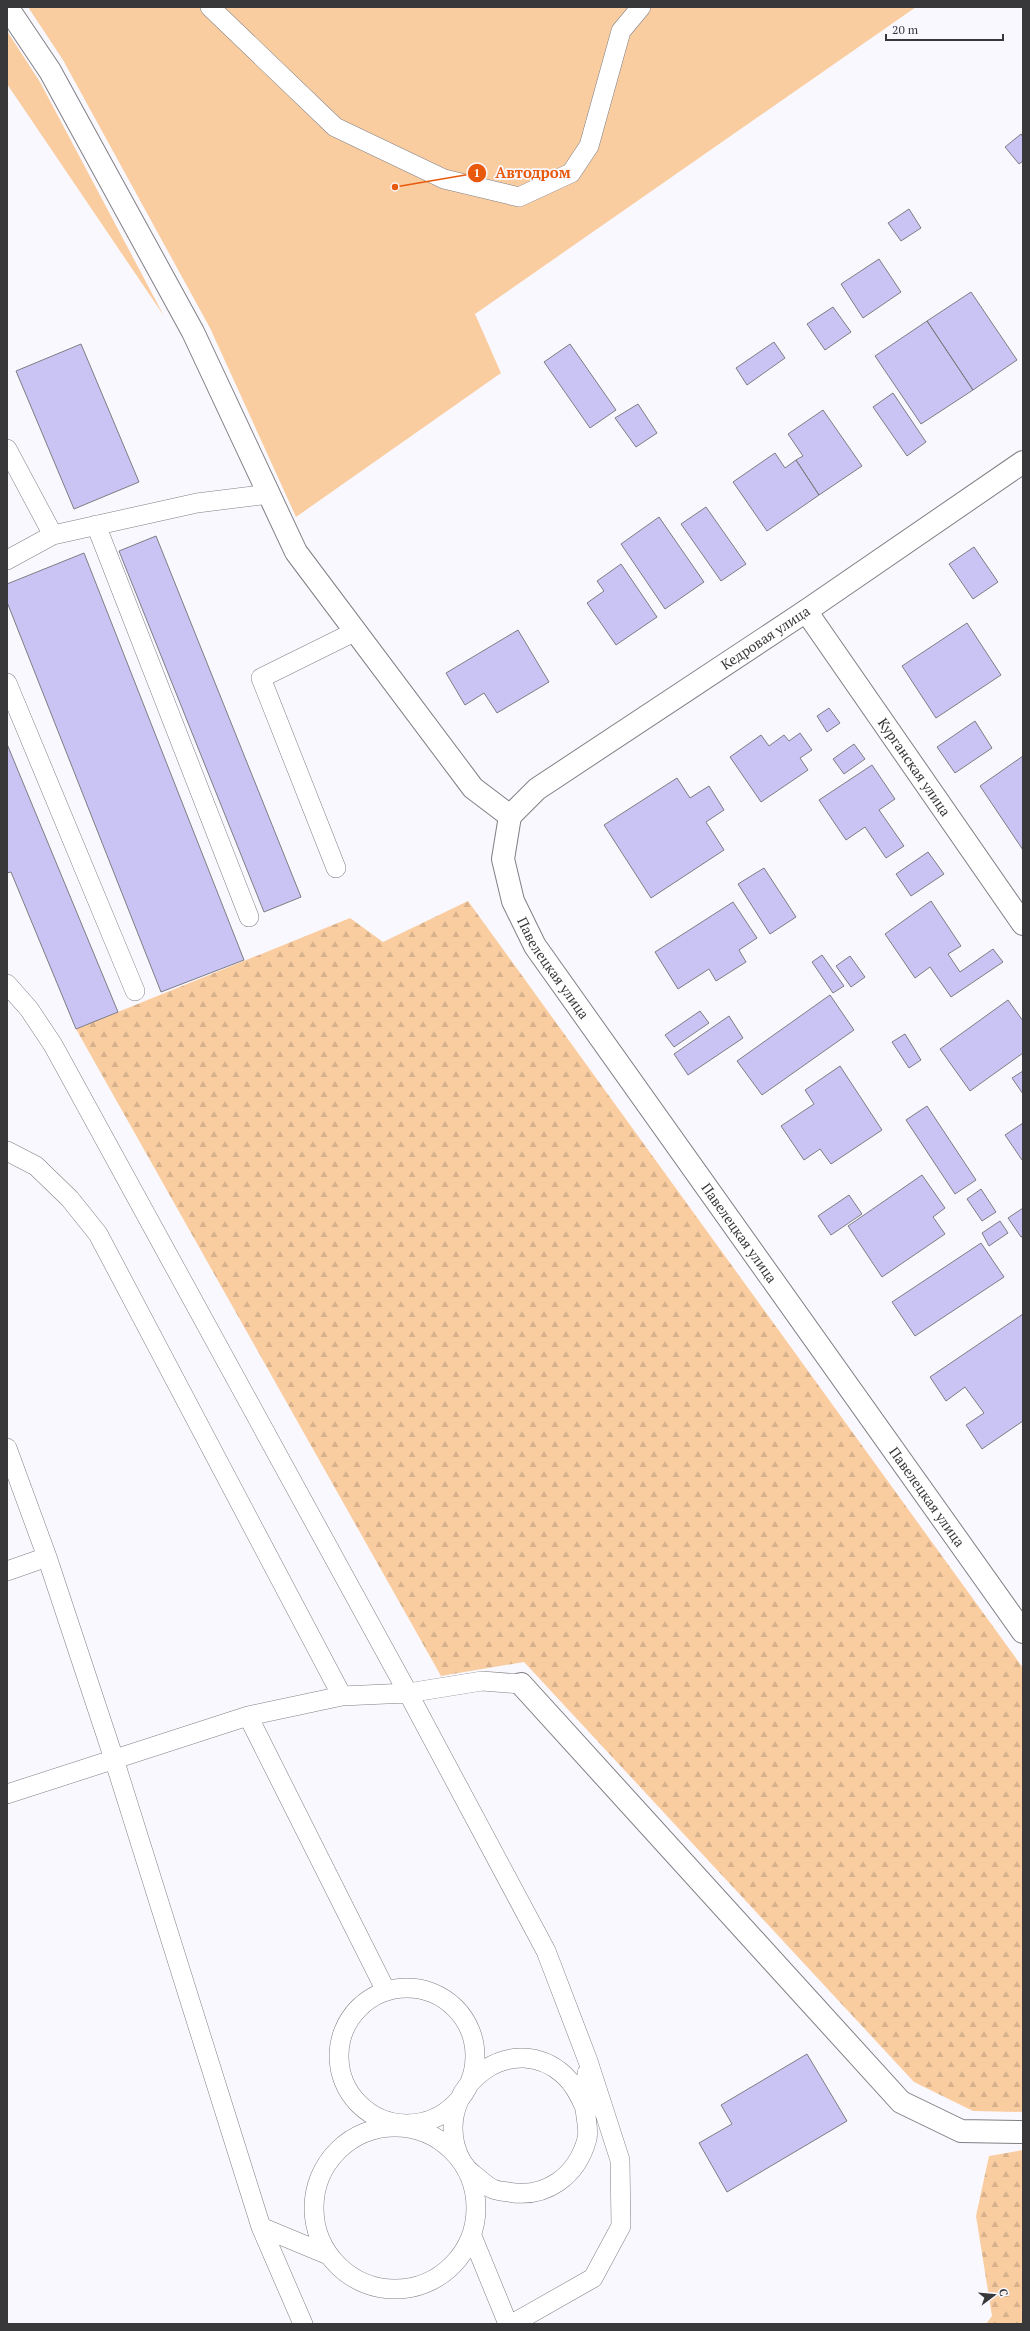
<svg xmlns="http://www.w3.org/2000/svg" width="1030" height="2331" font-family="'PT Serif',serif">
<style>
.grass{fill:#facda1}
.forest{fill:url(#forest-firs)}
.building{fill:#cac4f4;stroke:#7e7d82}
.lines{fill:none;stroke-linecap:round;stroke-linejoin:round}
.service-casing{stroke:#807f84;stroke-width:20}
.minor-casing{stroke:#807f84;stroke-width:24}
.service{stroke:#fff;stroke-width:19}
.minor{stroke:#fff;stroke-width:22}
.labels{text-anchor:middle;stroke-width:3.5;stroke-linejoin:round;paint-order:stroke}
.street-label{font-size:14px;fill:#38383a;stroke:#f9f8fe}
.leader{fill:none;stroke:#e8590c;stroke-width:1.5}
.callout-dot{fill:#e8590c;stroke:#f9f8fe;stroke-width:1.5}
.mark-label{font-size:12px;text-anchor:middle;font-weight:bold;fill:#fff}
.callout-label{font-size:15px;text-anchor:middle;font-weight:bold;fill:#e8590c;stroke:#f9f8fe;stroke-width:3.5;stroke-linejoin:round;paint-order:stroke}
</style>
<defs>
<pattern id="forest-firs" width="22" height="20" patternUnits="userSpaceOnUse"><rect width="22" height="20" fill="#facda1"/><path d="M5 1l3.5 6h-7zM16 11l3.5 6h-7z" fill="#d7b18b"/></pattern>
</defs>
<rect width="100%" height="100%" fill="#f9f8fe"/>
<path class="grass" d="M 28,7 L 916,7 L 475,314 L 501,373 L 296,517 L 210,328 L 63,60 Z
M 7,31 L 40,82 L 164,316 L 7,84 Z"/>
<path class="forest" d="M 468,901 L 1023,1668 L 1023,2112 L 973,2111 L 914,2082 L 524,1662 L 441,1676 L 76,1029 L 350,918 L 383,942 Z
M 1023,2150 L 1023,2324 L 986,2324 L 992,2316 L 976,2216 L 989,2156 Z"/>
<path class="building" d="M 1021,134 L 1023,137 L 1023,161 L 1019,164 L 1005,147 Z
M 909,209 L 921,228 L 901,241 L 888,223 Z
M 879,259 L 901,292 L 863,318 L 841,284 Z
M 971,292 L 1017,360 L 973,390 L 927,321 Z
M 833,307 L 851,332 L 825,350 L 807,324 Z
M 927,321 L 973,390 L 921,424 L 875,356 Z
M 774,342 L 785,358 L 747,385 L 736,368 Z
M 81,344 L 139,482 L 74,509 L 16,371 Z
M 570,344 L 616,410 L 590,428 L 544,362 Z
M 893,393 L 926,442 L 907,456 L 873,407 Z
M 638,404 L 657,433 L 636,447 L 615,418 Z
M 823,410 L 862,466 L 819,495 L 796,460 L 803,456 L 788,434 Z
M 775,453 L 785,468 L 796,460 L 819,495 L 767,531 L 733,482 Z
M 706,507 L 746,564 L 721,581 L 681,524 Z
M 659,517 L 704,582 L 665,609 L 621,544 Z
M 156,536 L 301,897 L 264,912 L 119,551 Z
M 974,547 L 998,582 L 973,599 L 949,564 Z
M 84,553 L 244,960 L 161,992 L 7,602 L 7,584 Z
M 621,564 L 657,617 L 616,645 L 587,603 L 604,591 L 597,581 Z
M 967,623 L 1001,675 L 936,718 L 902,666 Z
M 518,630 L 549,682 L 497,713 L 484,693 L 465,705 L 446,673 Z
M 829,708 L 840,723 L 827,732 L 817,716 Z
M 975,721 L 992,748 L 955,773 L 937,747 Z
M 800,733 L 812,750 L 800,758 L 808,770 L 761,802 L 730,757 L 761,735 L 769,746 L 784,735 L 789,741 Z
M 7,744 L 118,1012 L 76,1029 L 11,872 L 7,873 Z
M 854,744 L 865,759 L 844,774 L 833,759 Z
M 1023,756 L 1023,850 L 980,786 Z
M 872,765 L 895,799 L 879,810 L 904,846 L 886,858 L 865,827 L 846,840 L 819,800 Z
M 677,778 L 690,798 L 709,786 L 724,810 L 706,822 L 724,850 L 651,898 L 604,825 Z
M 928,852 L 944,874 L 911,896 L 896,874 Z
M 764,868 L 796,917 L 770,934 L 738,884 Z
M 931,901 L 961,946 L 948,954 L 960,972 L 993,949 L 1003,962 L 951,997 L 930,967 L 915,978 L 885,934 Z
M 733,902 L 757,938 L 739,950 L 746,962 L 716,981 L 709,969 L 678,989 L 655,952 Z
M 822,955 L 844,986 L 833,993 L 812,962 Z
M 850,956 L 865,977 L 851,987 L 836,966 Z
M 830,995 L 854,1030 L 762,1095 L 737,1061 Z
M 1008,1000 L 1023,1021 L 1023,1053 L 970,1091 L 940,1049 Z
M 700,1011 L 709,1023 L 674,1047 L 665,1035 Z
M 729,1016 L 743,1038 L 688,1075 L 674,1054 Z
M 905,1034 L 921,1060 L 909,1068 L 892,1042 Z
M 840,1066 L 882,1130 L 831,1164 L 820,1149 L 804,1160 L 781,1126 L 814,1104 L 805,1090 Z
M 1023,1071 L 1023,1094 L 1012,1078 Z
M 927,1106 L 976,1180 L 955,1194 L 906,1120 Z
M 1023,1123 L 1023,1159 L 1022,1160 L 1005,1135 Z
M 922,1175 L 945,1208 L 933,1217 L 945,1234 L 882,1277 L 848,1226 Z
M 981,1189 L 996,1212 L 982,1221 L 967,1199 Z
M 849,1195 L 862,1214 L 831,1235 L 818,1216 Z
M 1023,1208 L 1023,1236 L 1021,1237 L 1008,1218 Z
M 1000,1221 L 1008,1233 L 989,1246 L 982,1233 Z
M 981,1243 L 1004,1277 L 915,1336 L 892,1302 Z
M 1023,1314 L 1023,1421 L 982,1449 L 966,1425 L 984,1413 L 965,1387 L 946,1401 L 930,1377 Z
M 807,2054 L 847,2121 L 727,2192 L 699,2143 L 732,2124 L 721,2105 Z"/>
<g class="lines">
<defs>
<path id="service" d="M 210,7 L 335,127 L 444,179 L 519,197 L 571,173 L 589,146 L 621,31 L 641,7
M 7,449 L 53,535
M 96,525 L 249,917
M 7,560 L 53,535 L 197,503 L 269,494
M 7,683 L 135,991
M 336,868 L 261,678 L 356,631
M 7,984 L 29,1009 L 53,1045 L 408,1693 L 546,1951 L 588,2061 L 620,2160 L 621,2226 L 593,2278 L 512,2324
M 7,1151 L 36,1166 L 70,1199 L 98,1234 L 342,1696
M 7,1448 L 47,1557 L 114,1759 L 261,2227 L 303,2324
M 7,1571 L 47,1557
M 248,1716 L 386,1991
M 7,1794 L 248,1716 L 342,1696 L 408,1693 L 482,1681 L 521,1684
M339 2056a68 68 0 1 1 136 0a68 68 0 1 1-136 0Z
M 585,2108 C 580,2096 574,2084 564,2075 C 514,2030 440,2082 455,2145 C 458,2156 464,2168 474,2175 C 480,2179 486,2186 493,2189 C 497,2191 503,2191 508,2192 C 546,2199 577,2176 587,2139 C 589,2131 586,2118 585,2109 C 585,2097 586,2085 587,2073
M314 2208a81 81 0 1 1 162 0a81 81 0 1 1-162 0Z
M 261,2227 L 326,2254
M 472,2236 L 508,2324"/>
<g id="minor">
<path d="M 7,7 L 50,71 L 193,332 L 296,552 L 473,788 L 510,816"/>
<path id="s1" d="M 806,611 L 1023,924"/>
<path id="s2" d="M 510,816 L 503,859 L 513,901 L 535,946 L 1023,1632"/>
<path id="s3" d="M 510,816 L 537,789 L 806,611 L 1023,462"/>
<path d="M 521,1684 L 901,2102 L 961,2131 L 1023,2132"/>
</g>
</defs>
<use href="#service" class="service-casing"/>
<use href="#minor" class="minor-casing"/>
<use href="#service" class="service"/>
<use href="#minor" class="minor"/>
</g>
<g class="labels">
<g class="street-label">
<text dy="5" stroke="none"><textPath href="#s3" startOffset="312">Кедровая улица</textPath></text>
<text dy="5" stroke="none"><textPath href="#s1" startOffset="190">Курганская улица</textPath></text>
<text dy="5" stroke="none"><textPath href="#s2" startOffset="165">Павелецкая улица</textPath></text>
<text dy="5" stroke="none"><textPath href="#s2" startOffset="489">Павелецкая улица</textPath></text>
<text dy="5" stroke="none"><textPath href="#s2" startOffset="813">Павелецкая улица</textPath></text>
</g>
</g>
<path class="leader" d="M395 187L477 173"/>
<g class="callout-dot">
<circle cx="395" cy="187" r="4"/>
<circle cx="477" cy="173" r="10"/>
</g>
<g class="mark-label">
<text x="477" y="177">1</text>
</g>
<g class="callout-label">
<text x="533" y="178">Автодром</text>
</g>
<rect width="1030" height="2331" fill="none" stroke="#38383a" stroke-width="16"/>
<g transform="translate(994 2295) rotate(74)" stroke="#f9f8fe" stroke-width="3" paint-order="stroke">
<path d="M0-3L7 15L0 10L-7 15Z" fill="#38383a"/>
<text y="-6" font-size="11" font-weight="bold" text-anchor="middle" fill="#38383a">С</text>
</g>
<path d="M886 34v6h117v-6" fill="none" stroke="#38383a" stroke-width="2"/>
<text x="892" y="34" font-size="12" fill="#38383a" stroke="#f9f8fe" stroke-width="3" paint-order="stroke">20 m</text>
</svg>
